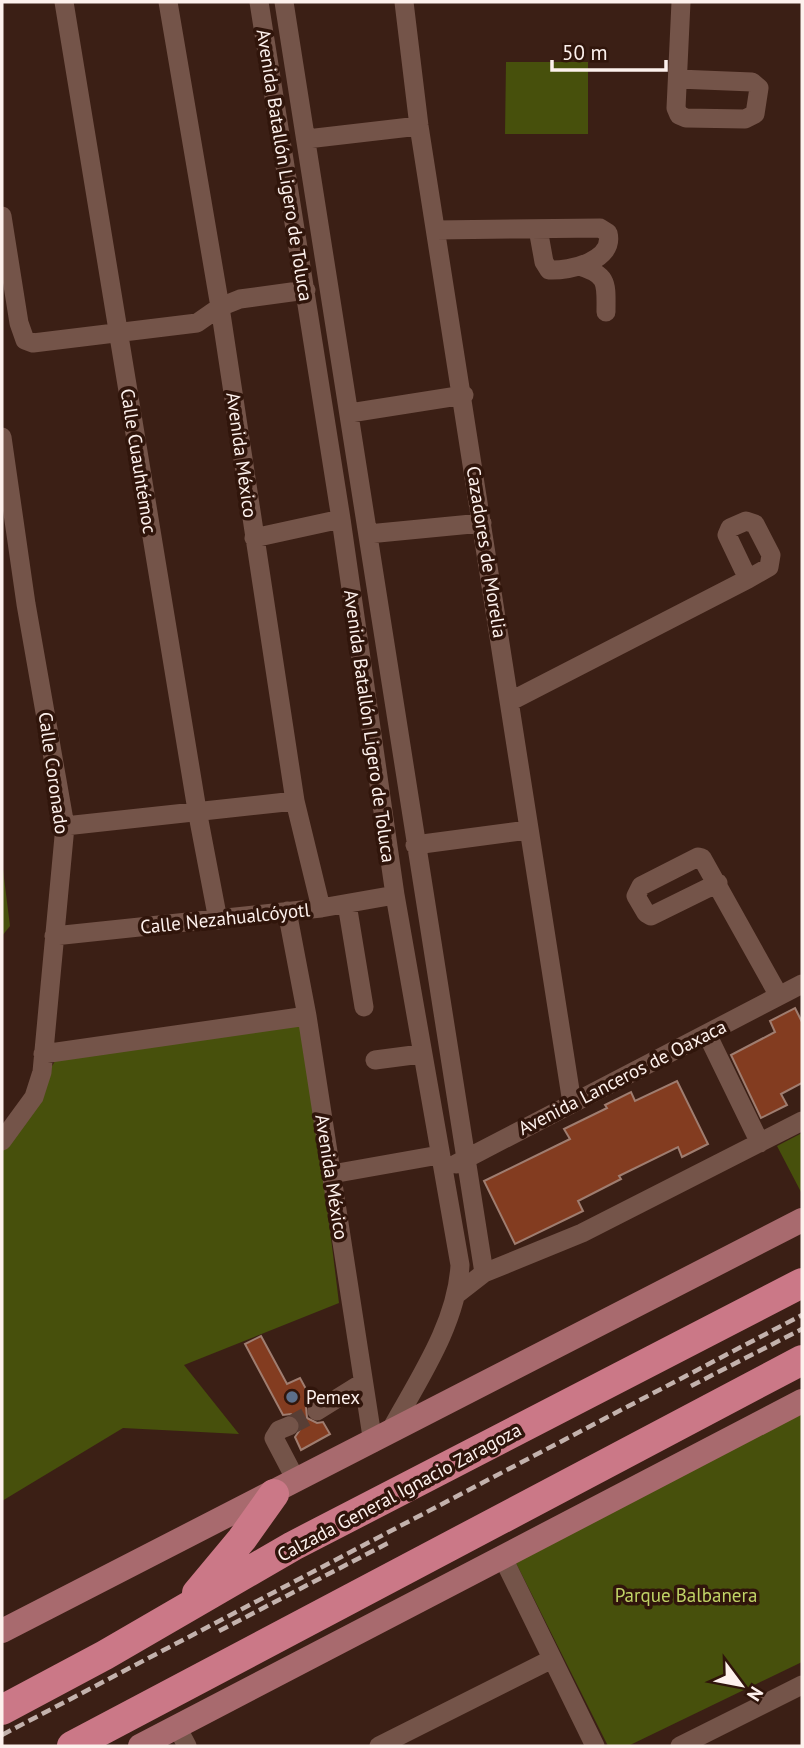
<svg xmlns="http://www.w3.org/2000/svg" width="804" height="1748" font-family="'PT Sans',sans-serif">
<style>
.green{fill:#47500c}
.building{fill:#833c20;stroke:#9f7d70;stroke-width:2}
.lines{fill:none;stroke-linecap:round;stroke-linejoin:round}
.minor-tunnel{stroke:#583e35;stroke-width:19;stroke-dasharray:19 10;stroke-linecap:butt}
.minor{stroke:#745449;stroke-width:19}
.major{stroke:#a86a6e;stroke-width:24}
.highway{stroke:#cb7887;stroke-width:30}
.rail{stroke:#c3b2ad;stroke-width:4.5;stroke-dasharray:10 5;stroke-linecap:butt}
.service-dot{fill:#5c6f8a;stroke:#30150b;stroke-width:2.5}
.labels{text-anchor:middle;stroke-width:7;stroke-linejoin:round;paint-order:stroke}
.street-label{font-size:19px;fill:#fdf1ed;stroke:#30150b}
.poi-label{font-size:19px;fill:#fdf1ed;stroke:#30150b;text-anchor:start}
.park-label{font-size:19px;fill:#c0d366;stroke:#30150b}
</style>
<rect width="100%" height="100%" fill="#3b1f15"/>
<path class="green" d="M 506,62 L 588,62 L 588,134 L 505,134 Z
M 2,862 L 10,926 L 2,936 Z
M 304,1019 L 339,1303 L 184,1365 L 239,1434 L 123,1428 L 2,1501 L 2,1150 L 58,1056 Z
M 802,1133 L 802,1192 L 801,1192 L 777,1146 Z
M 802,1411 L 802,1662 L 628,1746 L 608,1746 L 514,1559 Z"/>
<path class="building" d="M 795,1008 L 802,1022 L 802,1083 L 781,1094 L 787,1105 L 761,1118 L 731,1055 L 775,1032 L 770,1021 Z
M 677,1081 L 708,1144 L 682,1157 L 678,1147 L 619,1176 L 621,1179 L 578,1201 L 583,1211 L 515,1244 L 484,1181 L 570,1139 L 564,1129 L 607,1108 L 605,1105 L 631,1092 L 635,1101 Z
M 261,1336 L 287,1384 L 300,1378 L 312,1400 L 306,1406 L 307,1418 L 317,1423 L 323,1422 L 330,1434 L 301,1450 L 295,1437 L 301,1428 L 300,1421 L 291,1414 L 283,1415 L 245,1344 Z"/>
<g class="lines">
<path class="minor-tunnel" d="M 289,1426 L 317,1411"/>
<path class="minor" d="M 64,2 L 197,810 L 218,920
M 168,2 L 220,307 L 295,801 L 321,908
M 259,2 L 341,519 L 395,895 L 460,1265 C 457,1325 416,1383 388,1435
M 284,2 L 484,1273
M 404,2 L 419,126 L 572,1103
M 678,79 L 752,82 L 759,88 L 755,114 L 745,119 L 686,118 L 679,115 L 676,108 L 681,2
M 307,139 L 419,126
M 2,216 L 19,323 L 25,340 L 33,343 L 197,323 L 220,307 L 240,299 L 306,290
M 436,230 L 600,228 L 608,233 C 615,261 570,271 549,270 L 544,262 L 538,229
M 579,266 C 609,275 606,284 606,312
M 350,413 L 464,395
M 2,437 L 26,604 L 65,826 L 42,1072 L 34,1097 L 2,1141
M 368,534 L 482,523
M 254,538 L 341,519
M 511,701 L 748,579 L 769,567 L 771,555 L 755,524 L 746,521 L 730,528 L 727,535 L 748,579
M 65,826 L 295,801
M 415,845 L 528,830
M 718,883 L 651,916 L 646,913 L 636,896 L 641,886 L 698,857 L 702,858 L 779,996
M 347,904 L 364,1007
M 287,911 L 307,1016 L 373,1443
M 54,936 L 321,908 L 395,895
M 707,1034 L 760,1143
M 43,1054 L 307,1016
M 375,1060 L 421,1054
M 456,1164 L 802,984
M 332,1174 L 439,1155
M 457,1294 L 484,1273 L 582,1233 L 802,1121
M 317,1411 L 362,1383
M 289,1426 L 279,1430 L 274,1438 L 296,1480
M 502,1556 L 595,1746
M 177,1727 L 187,1746
M 379,1746 L 552,1659
M 680,1746 L 802,1685"/>
<path class="major" d="M 2,1631 L 802,1220
M 140,1746 L 802,1401"/>
<path class="highway" d="M 197,1593 L 242,1539 L 274,1494
M 2,1710 L 105,1655 L 293,1546 L 802,1283
M 72,1746 L 802,1360"/>
<path class="rail" d="M 691,1386 L 802,1329
M 219,1631 L 392,1541
M 2,1735 L 802,1315"/>
</g>
<circle class="service-dot" cx="292" cy="1397" r="7"/>
<g class="labels">
<g class="street-label">
<text transform="translate(285 165) rotate(81)" y="7">Avenida Batallón Ligero de Toluca</text>
<text transform="translate(242 455) rotate(82)" y="7">Avenida México</text>
<text transform="translate(139 461) rotate(81)" y="7">Calle Cuauhtémoc</text>
<text transform="translate(487 552) rotate(81)" y="7">Cazadores de Morelia</text>
<text transform="translate(370 726) rotate(82)" y="7">Avenida Batallón Ligero de Toluca</text>
<text transform="translate(54 773) rotate(82)" y="7">Calle Coronado</text>
<text transform="translate(225 918) rotate(-6)" y="7">Calle Nezahualcóyotl</text>
<text transform="translate(622 1077) rotate(-27)" y="7">Avenida Lanceros de Oaxaca</text>
<text transform="translate(332 1177) rotate(81)" y="7">Avenida México</text>
<text transform="translate(399 1492) rotate(-28)" y="7">Calzada General Ignacio Zaragoza</text>
</g>
<g class="poi-label">
<text x="306" y="1404">Pemex</text>
</g>
<g class="park-label">
<text x="686" y="1602">Parque Balbanera</text>
</g>
</g>
<rect width="804" height="1748" fill="none" stroke="#fdf1ed" stroke-width="7"/>
<g transform="translate(741 1685) rotate(122)" stroke="#30150b" stroke-width="5" paint-order="stroke">
<path d="M0-5L12 26L0 18L-12 26Z" fill="#fdf1ed"/>
<text y="-10" font-size="19" font-weight="bold" text-anchor="middle" fill="#fdf1ed">N</text>
</g>
<path d="M552 60v10h114v-10" fill="none" stroke="#fdf1ed" stroke-width="3.5"/>
<text x="562" y="60" font-size="21" fill="#fdf1ed" stroke="#30150b" stroke-width="5" paint-order="stroke">50 m</text>
</svg>
